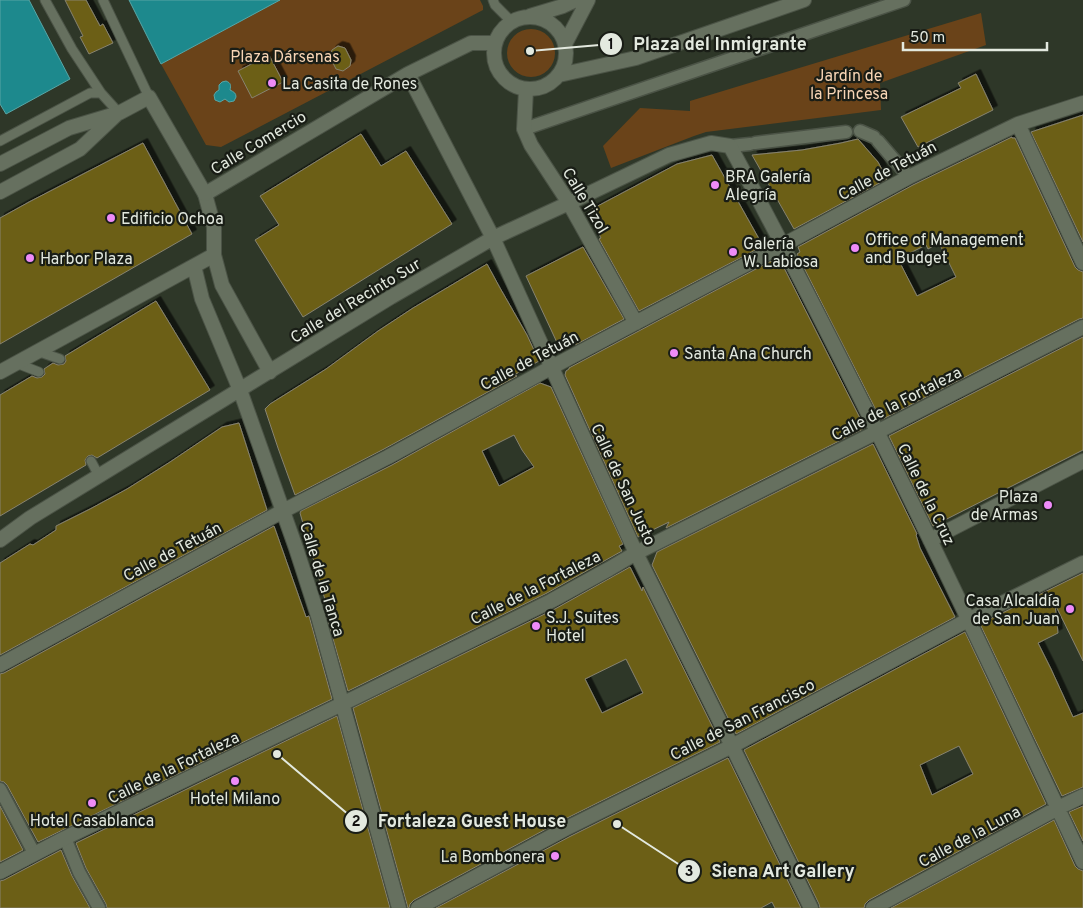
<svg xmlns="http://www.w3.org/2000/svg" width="1083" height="908" font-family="Overpass,sans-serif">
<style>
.green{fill:#6a4319}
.water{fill:#1d898d;stroke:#58a6a6}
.building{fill:#6c5e14;stroke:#878370;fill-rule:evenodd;filter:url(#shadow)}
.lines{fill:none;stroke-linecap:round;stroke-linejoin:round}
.service-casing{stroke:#4b5346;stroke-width:11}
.pedestrian-casing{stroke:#4b5346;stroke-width:15}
.minor-casing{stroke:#4b5346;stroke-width:16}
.secondary-casing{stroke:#4b5346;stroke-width:16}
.service{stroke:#66705f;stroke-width:9}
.pedestrian{stroke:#66705f;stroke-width:12}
.minor{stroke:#66705f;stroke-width:14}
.secondary{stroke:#66705f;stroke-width:14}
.poi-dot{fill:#ee8bf8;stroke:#191d16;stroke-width:2}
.labels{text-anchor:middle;stroke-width:4.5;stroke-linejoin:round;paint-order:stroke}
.park-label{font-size:16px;fill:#f8d5b5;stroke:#191d16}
.poi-label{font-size:16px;fill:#e3e9df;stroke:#191d16;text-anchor:start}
.street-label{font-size:16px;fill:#e3e9df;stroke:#191d16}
.leader{fill:none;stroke:#e3e9df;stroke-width:2}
.callout-dot{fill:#e3e9df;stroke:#191d16;stroke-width:2}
.mark-label{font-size:15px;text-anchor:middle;font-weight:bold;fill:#111}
.callout-label{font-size:18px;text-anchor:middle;font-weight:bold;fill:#e3e9df;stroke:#191d16;stroke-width:4.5;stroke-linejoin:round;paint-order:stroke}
</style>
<defs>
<filter id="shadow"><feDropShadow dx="4.5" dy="-4.5" stdDeviation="0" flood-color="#0009"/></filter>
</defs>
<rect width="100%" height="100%" fill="#2e3728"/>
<path class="green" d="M 280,0 L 480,0 L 483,6 L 483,10 L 221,147 L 206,145 L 161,64 Z
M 981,13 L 986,45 L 880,83 L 881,110 L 706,132 L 694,136 L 611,168 L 603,146 L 640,108 L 690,111 L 690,101 Z
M507 53a24 24 0 1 1 48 0a24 24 0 1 1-48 0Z"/>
<path class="water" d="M 0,0 L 29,0 L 70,79 L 6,114 L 0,104 Z
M 129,0 L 280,0 L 161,64 Z
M 226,81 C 231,83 231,85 230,90 C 234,92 236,93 236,97 L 234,101 L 229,102 L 225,99 L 220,102 L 215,100 L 214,95 L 216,92 L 219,90 L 219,85 L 222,82 Z"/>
<path class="building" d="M 65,0 L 86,0 L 100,26 L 103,24 L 113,43 L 89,54 L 80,37 L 83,36 Z
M 338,46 L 345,48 L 351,60 L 350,66 L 343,71 L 336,69 L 330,57 L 332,50 Z
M 269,55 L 283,82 L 252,98 L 238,71 Z
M 976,74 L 993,110 L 918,147 L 901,117 L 961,88 L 958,83 Z
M 1083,115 L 1083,242 L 1031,132 Z
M 361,134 L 381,166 L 406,151 L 452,224 L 303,317 L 255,240 L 279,225 L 260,196 Z
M 1012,137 L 1012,138 L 1015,138 L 1075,267 L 1078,270 L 1083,272 L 1083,318 L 1079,319 L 881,420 L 797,254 L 800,252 L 798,247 L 913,185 ZM 939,243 L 956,277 L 917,296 L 898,259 L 926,245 L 928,249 Z
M 858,139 L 878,162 L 887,179 L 794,229 L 752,155 L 802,150 L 841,143 Z
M 143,143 L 192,234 L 0,344 L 0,218 L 29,202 Z
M 712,155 L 763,246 L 639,311 L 599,239 L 601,238 L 589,215 L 592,209 L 677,164 Z
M 583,247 L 624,319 L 575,345 L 577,340 L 560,349 L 526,276 Z
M 771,261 L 773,265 L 781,262 L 865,428 L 666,528 L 669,522 L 638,537 L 565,375 L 566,371 L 569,369 L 569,368 Z
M 487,264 L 500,288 L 527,335 L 539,361 L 514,375 L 517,376 L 384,449 L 295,495 L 278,448 L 265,409 L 270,404 L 326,369 L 378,331 L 413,308 Z
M 156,301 L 210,390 L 97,458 L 92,455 L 88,456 L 85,460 L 86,465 L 0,516 L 0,395 L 32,376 L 37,378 L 42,377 L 45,374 L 44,369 L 53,363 L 58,365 L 64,364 L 66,361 L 65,356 Z
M 1083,337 L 1083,450 L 933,526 L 889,436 Z
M 540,383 L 551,387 L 623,544 L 619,546 L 622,551 L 547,593 L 348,691 L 325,611 L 328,610 L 300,513 L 301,511 L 392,465 ZM 514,435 L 522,450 L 534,467 L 499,486 L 482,451 Z
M 239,423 L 267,510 L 0,655 L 0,563 L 30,544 L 33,545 L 56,530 L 56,526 L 90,509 L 127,489 L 170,462 L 222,427 Z
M 873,444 L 917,534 L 916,535 L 920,548 L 955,617 L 736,734 L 652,565 L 657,552 Z
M 274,526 L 306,617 L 309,616 L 332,699 L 38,842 L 7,785 L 4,782 L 0,781 L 0,674 L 4,673 Z
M 630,567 L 642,591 L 643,587 L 720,742 L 561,821 L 414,900 L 410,904 L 409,908 L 408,908 L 353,708 L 555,609 ZM 626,659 L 643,693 L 602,713 L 585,679 Z
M 1083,573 L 1083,661 L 1055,604 L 1058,633 L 1038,643 L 1051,669 L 1073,717 L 1083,713 L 1083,787 L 1062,796 L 980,624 Z
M 965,632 L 1046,804 L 869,900 L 865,904 L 864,908 L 820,908 L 819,904 L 744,750 ZM 959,746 L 973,774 L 932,795 L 920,765 Z
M 337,716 L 390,908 L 107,908 L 106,904 L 86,868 L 76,843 Z
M 728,758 L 801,908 L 775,908 L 772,902 L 761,908 L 436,908 L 569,837 Z
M 0,806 L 23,850 L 0,862 Z
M 1083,806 L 1083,841 L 1069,812 Z
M 1054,820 L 1075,866 L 1078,869 L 1083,871 L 1083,908 L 891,908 Z
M 61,850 L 72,876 L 90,908 L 0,908 L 0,881 L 4,880 Z"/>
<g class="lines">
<defs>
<path id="service" d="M 45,0 L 72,49 L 101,93
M 103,0 L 149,97
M 493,0 L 495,5 L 512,22
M 0,141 L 90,93 L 101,93 L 119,113
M 37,351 L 60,359
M 16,363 L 39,372
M 91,461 L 99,476"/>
<path id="pedestrian" d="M 524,129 L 904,0
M 860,131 L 874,137
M 878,141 L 909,177
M 755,143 L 846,132
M 730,146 L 750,144
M 0,789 L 34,853
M 65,838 L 79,872 L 99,908"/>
<path id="minor" d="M 530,16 L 563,6 L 576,0
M494 53a36 36 0 1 1 72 0a36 36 0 1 1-72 0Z
M 565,44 L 588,0
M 408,74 L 493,238 L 636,553 L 732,746 L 811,908
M 559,75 L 636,58 L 804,0
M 526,90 L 524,129 L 531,145 L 569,203 L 636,323
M 1018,124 L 1083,263
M 194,266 L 202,299 L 240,390 L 296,548 L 318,616 L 399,908
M 0,372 L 214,255
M 270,372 L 222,285 L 214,255 L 214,227 L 205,194 L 408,74 L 471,43 L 494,43
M 0,540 L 30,518 L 391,297 L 493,238 L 569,203 L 669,155 L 711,143 L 730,146 C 856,380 970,621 1083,862
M 930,540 L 1083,461
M 0,665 L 283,511 L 388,457 L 552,367 L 783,245 L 909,177 L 1018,124 L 1083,103
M 0,872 L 65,838 L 342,704 L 551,601 L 609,569 L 636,553 L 877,432 L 1083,327
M 418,908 L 565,829 L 732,746 L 968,620 L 1083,563
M 873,908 L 1058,808 L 1083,796"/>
<path id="secondary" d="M 0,164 L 69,128 L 119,113 L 149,97 L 205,194
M 0,192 L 80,149 L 116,115"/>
</defs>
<use href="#service" class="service-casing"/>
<use href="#pedestrian" class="pedestrian-casing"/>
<use href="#minor" class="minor-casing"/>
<use href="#secondary" class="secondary-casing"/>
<use href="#service" class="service"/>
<use href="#pedestrian" class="pedestrian"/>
<use href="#minor" class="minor"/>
<use href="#secondary" class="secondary"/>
</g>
<g class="poi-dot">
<circle cx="272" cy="83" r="5"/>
<circle cx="715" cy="185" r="5"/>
<circle cx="111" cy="218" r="5"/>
<circle cx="855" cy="248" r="5"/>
<circle cx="733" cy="252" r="5"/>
<circle cx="30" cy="258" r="5"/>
<circle cx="674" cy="353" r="5"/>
<circle cx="1048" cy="505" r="5"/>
<circle cx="1070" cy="609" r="5"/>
<circle cx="536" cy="626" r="5"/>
<circle cx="235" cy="781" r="5"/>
<circle cx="92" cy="803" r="5"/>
<circle cx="555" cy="856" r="5"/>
</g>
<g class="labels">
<g class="park-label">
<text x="285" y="62">Plaza Dársenas</text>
<text x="849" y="81">Jardín de<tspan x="849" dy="18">la Princesa</tspan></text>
</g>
<g class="poi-label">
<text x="282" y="89">La Casita de Rones</text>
<text x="725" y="182">BRA Galería<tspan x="725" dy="18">Alegría</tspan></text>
<text x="121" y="224">Edificio Ochoa</text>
<text x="865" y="245">Office of Management<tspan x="865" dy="18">and Budget</tspan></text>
<text x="743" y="249">Galería<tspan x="743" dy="18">W. Labiosa</tspan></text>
<text x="40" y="264">Harbor Plaza</text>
<text x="684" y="359">Santa Ana Church</text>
<text x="1038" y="502" text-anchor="end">Plaza<tspan x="1038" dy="18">de Armas</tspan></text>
<text x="1060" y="606" text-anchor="end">Casa Alcaldía<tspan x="1060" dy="18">de San Juan</tspan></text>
<text x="546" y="623">S.J. Suites<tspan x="546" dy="18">Hotel</tspan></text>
<text x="235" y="804" text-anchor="middle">Hotel Milano</text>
<text x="92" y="826" text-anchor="middle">Hotel Casablanca</text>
<text x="545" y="862" text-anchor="end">La Bombonera</text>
</g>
<g class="street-label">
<text transform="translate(258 142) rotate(-31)" y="6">Calle Comercio</text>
<text transform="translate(887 170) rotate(-28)" y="6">Calle de Tetuán</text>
<text transform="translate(586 200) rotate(59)" y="6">Calle Tizol</text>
<text transform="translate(355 300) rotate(-31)" y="6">Calle del Recinto Sur</text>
<text transform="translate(529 360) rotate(-28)" y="6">Calle de Tetuán</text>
<text transform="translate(896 403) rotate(-27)" y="6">Calle de la Fortaleza</text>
<text transform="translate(624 484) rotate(65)" y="6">Calle de San Justo</text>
<text transform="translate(927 494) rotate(64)" y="6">Calle de la Cruz</text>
<text transform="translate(172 551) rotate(-28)" y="6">Calle de Tetuán</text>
<text transform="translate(323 579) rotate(73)" y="6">Calle de la Tanca</text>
<text transform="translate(535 587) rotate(-27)" y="6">Calle de la Fortaleza</text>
<text transform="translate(742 719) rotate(-27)" y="6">Calle de San Francisco</text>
<text transform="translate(173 767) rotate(-26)" y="6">Calle de la Fortaleza</text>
<text transform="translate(969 836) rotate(-28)" y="6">Calle de la Luna</text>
</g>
</g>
<path class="leader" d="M530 51L611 44M277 754L356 821M617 824L689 871"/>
<g class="callout-dot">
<circle cx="530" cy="51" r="5"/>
<circle cx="277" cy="754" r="5"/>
<circle cx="617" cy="824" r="5"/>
<circle cx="611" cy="44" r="12"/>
<circle cx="356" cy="821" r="12"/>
<circle cx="689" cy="871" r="12"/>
</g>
<g class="mark-label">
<text x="611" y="49">1</text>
<text x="356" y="826">2</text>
<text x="689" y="876">3</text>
</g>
<g class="callout-label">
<text x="720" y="50">Plaza del Inmigrante</text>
<text x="472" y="827">Fortaleza Guest House</text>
<text x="783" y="877">Siena Art Gallery</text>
</g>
<path d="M903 42v8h144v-8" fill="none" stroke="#e3e9df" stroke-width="2.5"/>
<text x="910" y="42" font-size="15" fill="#e3e9df" stroke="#191d16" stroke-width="4" paint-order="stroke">50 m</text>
</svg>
